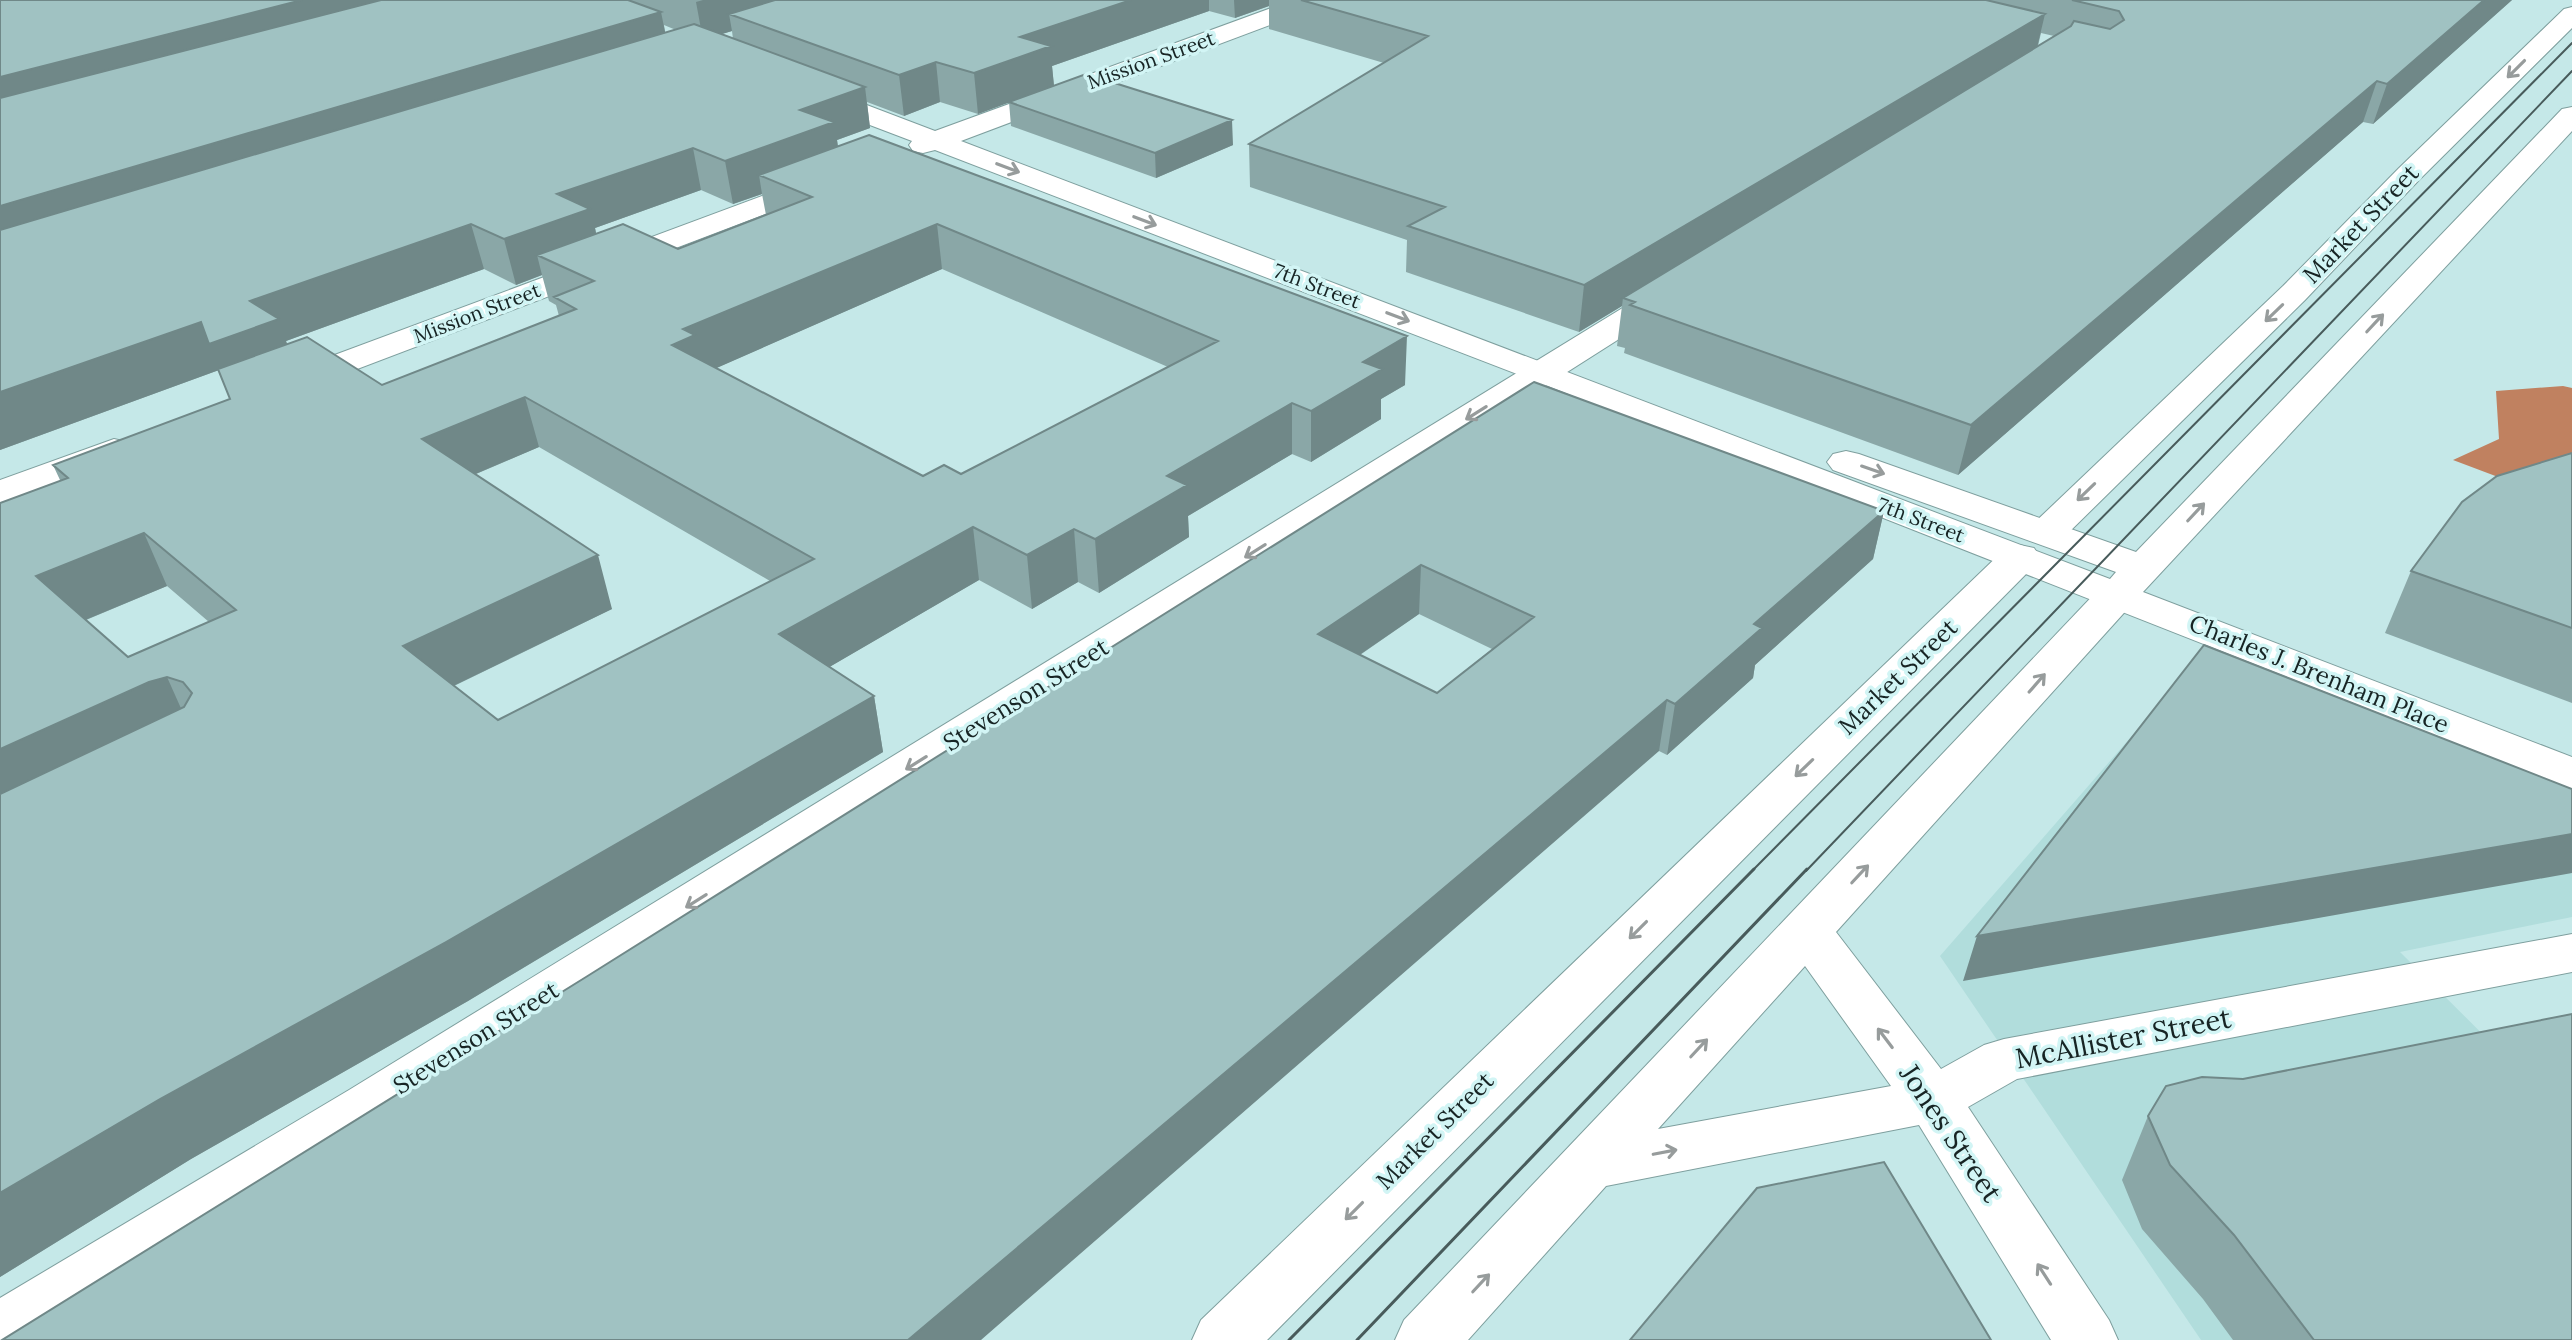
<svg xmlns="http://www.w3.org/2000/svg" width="2572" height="1340" font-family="Lora,serif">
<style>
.built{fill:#b1dddc}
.water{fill:#c08160}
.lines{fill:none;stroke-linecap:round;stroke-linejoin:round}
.minor-casing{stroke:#7e9f9e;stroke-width:2}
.tertiary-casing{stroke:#7e9f9e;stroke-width:2}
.secondary-casing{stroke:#7e9f9e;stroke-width:2}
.minor{fill:#fff;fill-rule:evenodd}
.tertiary{fill:#fff;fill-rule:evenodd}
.secondary{fill:#fff;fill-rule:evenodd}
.tram-far1{stroke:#485b5b;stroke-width:2}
.tram{stroke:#485b5b;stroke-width:3}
.wall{fill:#8aa7a7;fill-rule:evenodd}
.shaded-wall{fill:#708888}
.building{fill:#a0c2c2;stroke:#708888;stroke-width:2;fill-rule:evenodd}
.oneway{stroke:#979c9c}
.labels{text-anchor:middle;stroke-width:7;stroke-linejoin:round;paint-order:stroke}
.far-street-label{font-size:20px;fill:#172424;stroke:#d2f5f5}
.street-label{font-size:24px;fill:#172424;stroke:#d2f5f5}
.near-street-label{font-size:28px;fill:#172424;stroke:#d2f5f5}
</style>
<rect width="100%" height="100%" fill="#c5e8e8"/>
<path class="built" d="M 2199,659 L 2572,812 L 2572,917 L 2400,952 L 2572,1123 L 2572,1340 L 2201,1340 L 1940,956 Z"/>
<path class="water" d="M 2563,386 L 2572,388 L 2572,468 L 2522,486 L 2453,460 L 2499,439 L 2496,391 Z"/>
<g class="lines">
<defs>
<path id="minor" d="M 1671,282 L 1682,285 L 1687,292 L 1682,299 L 389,1122 L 40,1340 L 0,1340 L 0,1298 L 349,1090 L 1660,285 Z"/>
<path id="tertiary" d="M 2572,7 L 2572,28 L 2419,180 L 2305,300 L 2060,541 L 2046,545 L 2032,541 L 2026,533 L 2032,525 L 2283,286 L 2399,168 L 2564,9 Z
M 2020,545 L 2034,548 L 2040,557 L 2034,566 L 1267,1340 L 1192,1340 L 1201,1320 L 2006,548 Z
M 2117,582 L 2132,586 L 2138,595 L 2132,604 L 1836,932 L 1941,1069 L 1984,1045 L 2004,1039 L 2572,934 L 2572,972 L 2017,1079 L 1968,1107 L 2109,1320 L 2118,1340 L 2051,1340 L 1919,1125 L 1606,1186 L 1468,1340 L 1395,1340 L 1404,1320 L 2102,586 ZM 1805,966 L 1891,1086 L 1658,1129 Z"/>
<path id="secondary" d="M 1293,0 L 1327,0 L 1323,5 L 961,141 L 2110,579 L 2116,572 L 1833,470 L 1827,462 L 1833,454 L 1846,451 L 1859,454 L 2136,552 L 2562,109 L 2572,107 L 2572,131 L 2143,592 L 2572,757 L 2572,789 L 1530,379 L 935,150 L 923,153 L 913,151 L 909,145 L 912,141 L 804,100 L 800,94 L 804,88 L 822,88 L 935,131 Z
M 821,174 L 831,177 L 836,183 L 831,189 L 302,390 L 290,394 L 278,390 L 272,383 L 278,376 Z
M 114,439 L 127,442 L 133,450 L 127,458 L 0,505 L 0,480 Z"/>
</defs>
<use href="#minor" class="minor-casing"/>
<use href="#tertiary" class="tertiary-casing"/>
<use href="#secondary" class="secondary-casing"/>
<use href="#minor" class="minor"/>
<use href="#tertiary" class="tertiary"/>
<use href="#secondary" class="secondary"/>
<path class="tram-far1" d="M 1752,871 L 2572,43
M 1806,871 L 2572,71"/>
<path class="tram" d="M 1289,1340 L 1754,869
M 1357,1340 L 1807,869"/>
</g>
<path class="wall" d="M 0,0 L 2512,0 L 2373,124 L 2363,122 L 1958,475 L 1624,353 L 1625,348 L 1617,346 L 1622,306 L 1579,332 L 1406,272 L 1407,240 L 1250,187 L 1249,144 L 1384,63 L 1269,29 L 1269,6 L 1235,18 L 1209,11 L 1052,66 L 1054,86 L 1233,145 L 1156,178 L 1011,126 L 1009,102 L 978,114 L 940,102 L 904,116 L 867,102 L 870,128 L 837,140 L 838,146 L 1405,385 L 1381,399 L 1381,419 L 1311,462 L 1292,454 L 1188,516 L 1189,537 L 1099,593 L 1078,582 L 1032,609 L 979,580 L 829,667 L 874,696 L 883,752 L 468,1001 L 191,1159 L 0,1277 L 60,480 L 53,465 L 230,399 L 219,370 L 0,450 ZM 664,25 L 676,30 L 665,33 ZM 732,31 L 733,39 L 721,34 ZM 2041,33 L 2054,36 L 2038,46 ZM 701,190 L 733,204 L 762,194 L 766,215 L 678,249 L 596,233 L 595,228 ZM 484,269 L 516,285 L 542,275 L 549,301 L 556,305 L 559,316 L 382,385 L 287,344 L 286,341 ZM 942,269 L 1168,367 L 961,474 L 923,476 L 716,368 ZM 539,447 L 770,581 L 498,720 L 454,686 L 612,609 L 476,474 ZM 167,586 L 209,622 L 128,657 L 86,620 Z
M 1534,382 L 1884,511 L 1873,559 L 1755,665 L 1753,678 L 1667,755 L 1659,751 L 586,977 ZM 1419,614 L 1492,649 L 1437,693 L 1360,655 Z
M 2572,453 L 2572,703 L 2385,633 L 2411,571 Z
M 2148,1116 L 2572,1340 L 2233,1340 L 2203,1299 L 2142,1229 L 2122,1180 Z"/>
<path class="shaded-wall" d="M 302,0 L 454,0 L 0,122 L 0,77 Z
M 703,0 L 833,0 L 729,14 L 732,31 L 703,40 L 696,2 Z
M 1131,0 L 1209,0 L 1209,11 L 1052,66 L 1054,86 L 978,114 L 974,73 L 1020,37 Z
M 1234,0 L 1269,0 L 1269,6 L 1235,18 Z
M 2484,0 L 2512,0 L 2373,124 L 2387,84 Z
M 661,12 L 669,51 L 0,257 L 0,206 Z
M 2045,14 L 2036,52 L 1623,298 L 1622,306 L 1579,332 L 1584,285 Z
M 936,62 L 940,102 L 904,116 L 899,75 Z
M 2377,81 L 2363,122 L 1958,475 L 1971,425 Z
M 865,87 L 870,128 L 837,140 L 840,164 L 759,175 L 762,194 L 733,204 L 725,161 L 800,110 Z
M 1232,120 L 1233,145 L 1156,178 L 1155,153 Z
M 693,148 L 701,190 L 595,228 L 600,254 L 537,255 L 542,275 L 516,285 L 504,239 L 557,194 Z
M 471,224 L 484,269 L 286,341 L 295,367 L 227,392 L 209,344 L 250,301 Z
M 937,224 L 942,269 L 703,374 L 672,345 L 683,329 Z
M 201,322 L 219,370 L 0,450 L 0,392 Z
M 1407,336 L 1405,385 L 1381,399 L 1381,419 L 1311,462 L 1311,411 L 1363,362 Z
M 525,397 L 539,447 L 438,490 L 422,439 Z
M 1292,403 L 1292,454 L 1188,516 L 1189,537 L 1099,593 L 1095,539 L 1167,476 Z
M 1884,511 L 1873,559 L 1755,665 L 1753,678 L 1667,755 L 1675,704 L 1754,624 Z
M 973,527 L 979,580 L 790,690 L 779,634 Z
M 1074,529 L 1078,582 L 1032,609 L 1027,555 Z
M 144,533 L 167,586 L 61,630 L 36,576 Z
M 598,555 L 612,609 L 422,701 L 403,646 Z
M 1421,565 L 1419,614 L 1317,684 L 1318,634 Z
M 167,677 L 192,733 L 0,820 L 0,749 L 149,682 Z
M 874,696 L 883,752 L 468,1001 L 191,1159 L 0,1277 L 0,1193 L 160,1099 Z
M 1667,700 L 1659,751 L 981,1340 L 908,1340 Z
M 2572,834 L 2572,873 L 1963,981 L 1977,936 Z"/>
<path class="building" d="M 0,0 L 302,0 L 0,77 Z
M 381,0 L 628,0 L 661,12 L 0,206 L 0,98 Z
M 775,0 L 1131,0 L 1020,37 L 1051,46 L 974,73 L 936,62 L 899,75 L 729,14 Z
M 1301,0 L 1986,0 L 2045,14 L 1584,285 L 1408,226 L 1445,207 L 1249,144 L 1428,36 Z
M 2072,0 L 2484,0 L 2387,84 L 2377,81 L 1971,425 L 1630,305 L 1635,302 L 1623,298 L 2071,26 L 2074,21 L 2110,29 L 2124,20 L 2119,11 Z
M 694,24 L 865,87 L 800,110 L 834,122 L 725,161 L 693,148 L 557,194 L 590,209 L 504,239 L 471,224 L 250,301 L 279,319 L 209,344 L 201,322 L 0,392 L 0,230 Z
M 1086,74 L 1232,120 L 1155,153 L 1009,102 Z
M 869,135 L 1407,336 L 1363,362 L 1382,369 L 1311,411 L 1292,403 L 1167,476 L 1187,485 L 1095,539 L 1074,529 L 1027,555 L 973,527 L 779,634 L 874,696 L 446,942 L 160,1099 L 0,1193 L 0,794 L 184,707 L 192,693 L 183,682 L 167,677 L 149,682 L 0,749 L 0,503 L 68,478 L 53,465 L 230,399 L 218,369 L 307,337 L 382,385 L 576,309 L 554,297 L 594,281 L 537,255 L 623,224 L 678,249 L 812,197 L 759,175 ZM 937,224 L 1218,341 L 961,474 L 944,465 L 923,476 L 672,345 L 695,335 L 683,329 ZM 525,397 L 814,559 L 498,720 L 403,646 L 598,555 L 422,439 ZM 144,533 L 236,610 L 128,657 L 36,576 Z
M 1534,382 L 1884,511 L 1754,624 L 1762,628 L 1675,704 L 1667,700 L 908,1340 L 2,1340 L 586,977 ZM 1421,565 L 1534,617 L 1437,693 L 1318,634 Z
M 2572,453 L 2572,628 L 2411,571 L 2462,502 L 2497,476 Z
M 2204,645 L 2572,789 L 2572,834 L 1977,936 Z
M 2572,1014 L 2572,1340 L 2314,1340 L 2234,1235 L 2170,1165 L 2148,1116 L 2166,1086 L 2202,1077 L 2243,1079 Z
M 1884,1162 L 1991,1340 L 1630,1340 L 1757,1188 Z"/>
<defs><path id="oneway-shaft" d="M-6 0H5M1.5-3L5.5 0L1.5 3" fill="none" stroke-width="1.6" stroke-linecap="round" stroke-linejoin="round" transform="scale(2)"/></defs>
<g class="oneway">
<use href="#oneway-shaft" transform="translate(2516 69) rotate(135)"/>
<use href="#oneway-shaft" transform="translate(1008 168) rotate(21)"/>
<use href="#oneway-shaft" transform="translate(1145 221) rotate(21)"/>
<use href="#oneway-shaft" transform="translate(2274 313) rotate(136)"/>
<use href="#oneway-shaft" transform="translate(1398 317) rotate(21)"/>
<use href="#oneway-shaft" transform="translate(2375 323) rotate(-47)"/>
<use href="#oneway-shaft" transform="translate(1476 413) rotate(148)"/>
<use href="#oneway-shaft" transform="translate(1873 470) rotate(19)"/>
<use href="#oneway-shaft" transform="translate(2086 492) rotate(136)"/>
<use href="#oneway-shaft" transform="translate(2196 512) rotate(-47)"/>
<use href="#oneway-shaft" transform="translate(1255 551) rotate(148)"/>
<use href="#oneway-shaft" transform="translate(2037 683) rotate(-49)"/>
<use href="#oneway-shaft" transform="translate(916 763) rotate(148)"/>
<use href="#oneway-shaft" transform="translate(1804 768) rotate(136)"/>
<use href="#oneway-shaft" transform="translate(1860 874) rotate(-47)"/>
<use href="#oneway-shaft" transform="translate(696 901) rotate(148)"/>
<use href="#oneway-shaft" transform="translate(1638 930) rotate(135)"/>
<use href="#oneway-shaft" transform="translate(1885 1038) rotate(-127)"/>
<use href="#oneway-shaft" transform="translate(1699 1048) rotate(-47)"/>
<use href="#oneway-shaft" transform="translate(1665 1152) rotate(-11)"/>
<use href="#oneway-shaft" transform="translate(1354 1211) rotate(135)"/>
<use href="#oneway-shaft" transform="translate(2044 1274) rotate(-123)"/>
<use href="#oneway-shaft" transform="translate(1481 1283) rotate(-47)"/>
</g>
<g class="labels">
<g class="far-street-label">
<text transform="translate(1151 60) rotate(-20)" y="7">Mission Street</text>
<text transform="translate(1317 286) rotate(21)" y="7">7th Street</text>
<text transform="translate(477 313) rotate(-21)" y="7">Mission Street</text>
<text transform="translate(1921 520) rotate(21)" y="7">7th Street</text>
</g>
<g class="street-label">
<text transform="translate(2361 224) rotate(-46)" y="8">Market Street</text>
<text transform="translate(2319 674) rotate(22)" y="8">Charles J. Brenham Place</text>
<text transform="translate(1898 677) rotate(-44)" y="8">Market Street</text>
<text transform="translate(1026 695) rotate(-32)" y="8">Stevenson Street</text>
<text transform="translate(476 1038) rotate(-32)" y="8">Stevenson Street</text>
<text transform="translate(1435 1131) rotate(-45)" y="8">Market Street</text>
</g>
<g class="near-street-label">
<text transform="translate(2123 1038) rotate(-11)" y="10">McAllister Street</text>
<text transform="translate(1951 1133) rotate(56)" y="10">Jones Street</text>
</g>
</g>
</svg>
